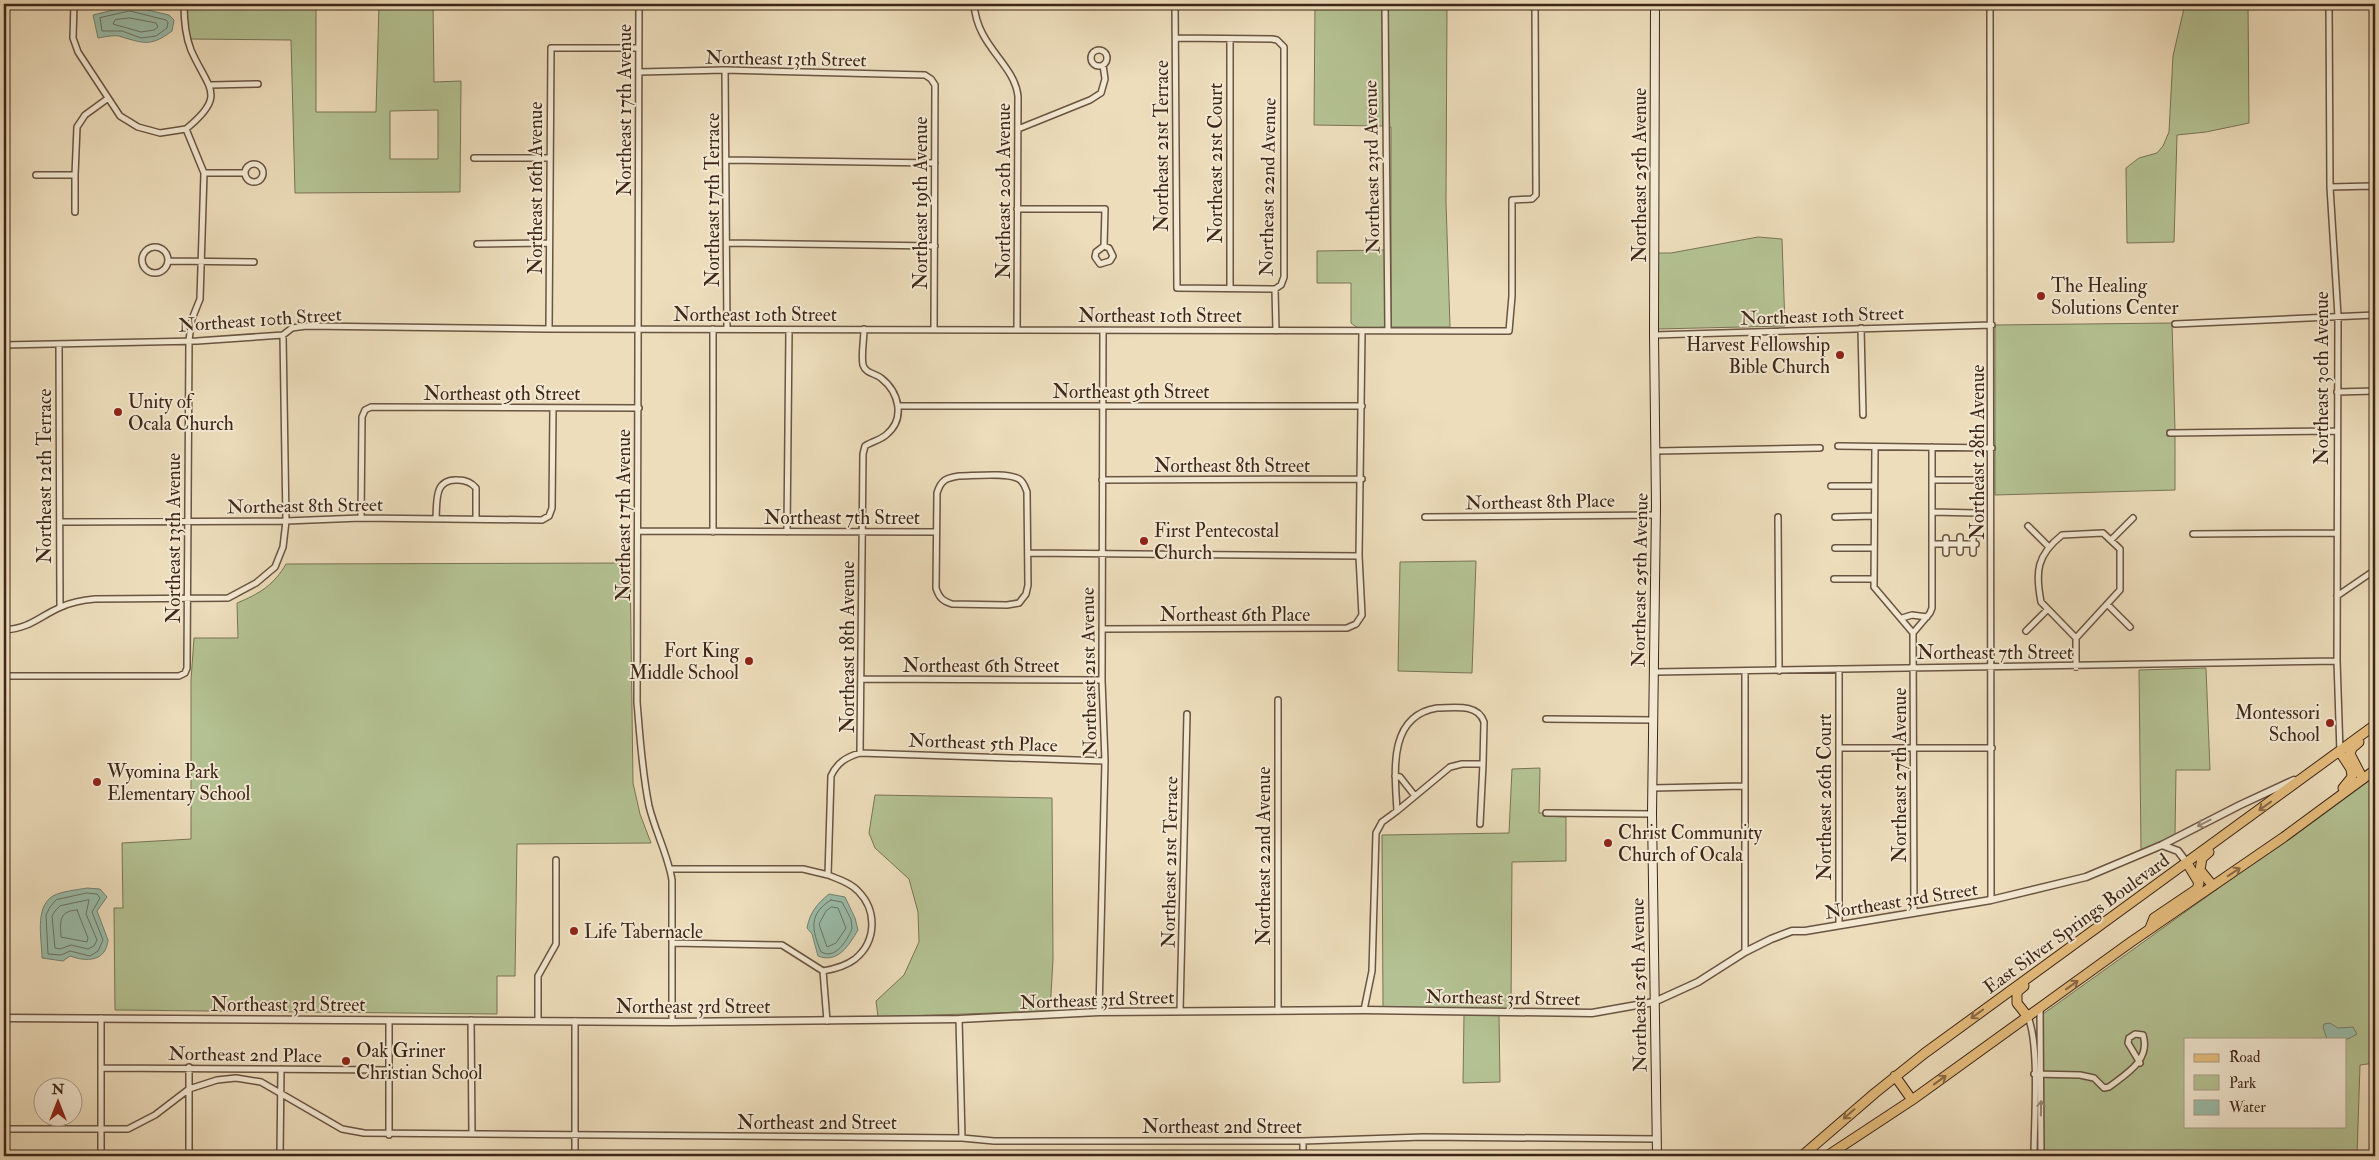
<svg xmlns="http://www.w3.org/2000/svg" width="2379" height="1160" font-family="'IM FELL Double Pica',serif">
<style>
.green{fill:#b4c293;stroke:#797456;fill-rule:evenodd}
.water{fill:#9abdaa;stroke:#758170}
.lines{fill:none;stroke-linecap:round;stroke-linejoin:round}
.shore{stroke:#6c7262;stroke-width:1}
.minor-casing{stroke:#6a5442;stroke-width:8}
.tertiary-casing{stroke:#6a5442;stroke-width:9}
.secondary-casing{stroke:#3e2619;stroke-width:10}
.primary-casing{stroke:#3e2619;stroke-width:11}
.minor{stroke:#f3e9d3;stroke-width:5}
.tertiary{stroke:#f3e9d3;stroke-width:6}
.secondary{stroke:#f3e9d3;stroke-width:8}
.primary{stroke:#e6be7e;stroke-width:9}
.oneway{stroke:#8a6a46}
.oneway2{stroke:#988876}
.poi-dot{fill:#8f2418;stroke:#f3e9d3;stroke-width:2}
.labels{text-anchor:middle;stroke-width:4;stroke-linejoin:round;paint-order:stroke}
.street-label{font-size:19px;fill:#3e2619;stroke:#f3e9d3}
.poi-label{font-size:19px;fill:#3e2619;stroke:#f3e9d3;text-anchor:start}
</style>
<rect width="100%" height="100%" fill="#edddbb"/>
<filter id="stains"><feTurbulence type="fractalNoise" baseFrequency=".004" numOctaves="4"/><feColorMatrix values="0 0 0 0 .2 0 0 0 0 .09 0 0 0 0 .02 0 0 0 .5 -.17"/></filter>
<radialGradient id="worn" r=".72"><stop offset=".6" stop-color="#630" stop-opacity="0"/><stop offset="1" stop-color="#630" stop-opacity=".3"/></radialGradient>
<path class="green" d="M 187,4 L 316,4 L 316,112 L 376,112 L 379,4 L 433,4 L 434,82 L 461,81 L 460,192 L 295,193 L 291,40 L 191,39 L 187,24 ZM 438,110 L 438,159 L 390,159 L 390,111 Z
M 1315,4 L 1382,4 L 1383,126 L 1314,125 Z
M 1388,4 L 1447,4 L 1446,202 L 1450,327 L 1391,327 L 1391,127 L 1389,127 Z
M 2185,4 L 2248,4 L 2249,123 L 2206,132 L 2177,135 L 2174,242 L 2127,243 L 2126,168 L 2139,158 L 2157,153 L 2163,146 L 2169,132 L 2173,56 Z
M 1758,237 L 1782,239 L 1785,326 L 1657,329 L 1658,253 L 1671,253 Z
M 1385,250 L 1385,327 L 1359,329 L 1351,323 L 1351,283 L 1317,283 L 1317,251 Z
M 2172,323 L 2175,430 L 2167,430 L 2167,436 L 2175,436 L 2175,490 L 1995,495 L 1995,325 Z
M 1476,561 L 1472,673 L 1398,671 L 1400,562 Z
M 630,563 L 633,783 L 640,814 L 651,843 L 517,844 L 515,976 L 497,976 L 497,1014 L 115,1010 L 114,908 L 123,908 L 122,843 L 191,839 L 191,680 L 194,638 L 238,638 L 237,603 C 259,594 274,585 286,564 Z
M 2206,668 L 2210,770 L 2176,770 L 2175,835 L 2141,850 L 2139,670 Z
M 1540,768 L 1539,813 L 1543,813 L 1543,816 L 1566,817 L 1566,861 L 1512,862 L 1511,1009 L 1383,1007 L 1382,835 L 1509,833 L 1512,769 Z
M 2375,776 L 2375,1063 L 2360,1065 L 2357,1156 L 2042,1156 L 2043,1014 ZM 2185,1039 L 2345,1039 L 2345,1126 L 2185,1126 Z
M 875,795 L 1052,798 L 1053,960 L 1050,1011 L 878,1017 L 876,1001 L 904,975 L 919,942 L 918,912 L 909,879 L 875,848 L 869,833 Z
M 1464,1014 L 1499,1015 L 1500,1082 L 1463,1083 Z"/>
<path class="water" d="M 130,6 L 169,15 L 174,20 L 172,31 C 152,46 145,44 122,37 C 116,34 105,37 98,38 L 93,15 Z
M 87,888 L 100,889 L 107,897 L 97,911 L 108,940 C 106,962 86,962 70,956 L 63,961 L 42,958 C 42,941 34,907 53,896 C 62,891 77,890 87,888 Z
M 829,894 L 845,897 L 855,918 L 858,930 C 849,945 838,964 818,956 L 812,934 L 807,928 C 810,912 817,904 829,894 Z
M 2330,1023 L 2338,1028 L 2353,1027 L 2357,1034 L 2348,1039 L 2327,1039 L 2323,1027 L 2324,1024 Z"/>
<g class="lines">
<path class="shore" d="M 130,11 L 166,20 L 168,22 L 167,28 L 156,36 L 141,38 L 122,31 L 102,31 L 100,18 Z
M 130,18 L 156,23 L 158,27 L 154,30 L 141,32 L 113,24 L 115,20 Z
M 87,893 L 97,894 L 100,898 L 92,912 L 103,940 L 98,951 L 90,956 L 70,951 L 61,955 L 48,954 L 46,915 L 50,907 L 56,900 Z
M 89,900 L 86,914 L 97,940 L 94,946 L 88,949 L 71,945 L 60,949 L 55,948 L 52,916 L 55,911 L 60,906 Z
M 831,900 L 842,902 L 851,919 L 852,929 C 847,940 836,960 821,952 C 812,930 808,914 831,900 Z
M 832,907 L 838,908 L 846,928 L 836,943 L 827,947 L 819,924 L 826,911 Z
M 77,910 L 88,938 L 87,942 L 61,937 C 60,921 59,911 77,910 Z"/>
<defs>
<path id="minor" d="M 74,4 L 73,38 L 78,52 L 120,116 L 138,127 L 160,133 L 186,129
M 639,4 L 637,702 C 640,737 642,772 649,806 C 655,831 668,855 672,880 L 672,1022
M 974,4 C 977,47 1014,63 1018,96 L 1017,330
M 1175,4 L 1177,288 L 1275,289
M 1385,4 L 1388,330
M 1990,4 L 1991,900
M 2329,4 L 2330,187 L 2338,316 L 2337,661 L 2340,752
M 1176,38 L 1272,39 L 1277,40 L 1284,47 L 1284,277 L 1281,285 L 1275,289 L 1276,331
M1091 58a8 8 0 1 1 16 0a8 8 0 1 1-16 0Z
M 725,70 L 727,329
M 639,72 L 725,70 L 925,75 L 931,79 L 935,85 L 934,329
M 210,85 L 258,84
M 1018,129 L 1090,100 L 1101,93 L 1105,79 L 1103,65
M 474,158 L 549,158
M 727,160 L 935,163
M245 173a9 9 0 1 1 18 0a9 9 0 1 1-18 0Z
M 204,173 L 244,173
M 4,174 L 6,174
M 36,175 L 75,175 L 75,212
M 75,175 L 77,127 L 85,115 L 107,99
M 2330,187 L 2372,186 L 2375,188
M 1017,209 L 1105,209 L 1104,246 L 1096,252 L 1095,257 L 1100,264 L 1110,261 L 1113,256 L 1109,248 L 1104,246
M 727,243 L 935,246
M 477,244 L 549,243
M142 260a13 13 0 1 1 26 0a13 13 0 1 1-26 0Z
M 168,261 L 254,262
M 1230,288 L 1230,39
M 2175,324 L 2375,315
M 1861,328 L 1863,415
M 549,329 L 551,48 L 639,48
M 1654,335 L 1992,325
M 59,344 L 60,607
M 4,345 L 197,341 L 283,335 L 292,328 L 306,326 L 549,329 L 1509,331 L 1512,296 L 1512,200 L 1532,199 L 1536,195 L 1535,4
M 2337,392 L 2375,391
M 899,406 L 1362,406
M 2170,433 L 2337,431
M 1838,446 L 1992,448
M 1875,447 L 1874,587 L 1913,633
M 1656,451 L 1820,448
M 959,476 C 973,476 1007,472 1019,479 C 1024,482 1025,487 1027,492 L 1028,585 L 1026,594 L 1019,603 L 1007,605 L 952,604 C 943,601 939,598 936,588 L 937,493 C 941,480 946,478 959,476 Z
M 1102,480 L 1362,479
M 1932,480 L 1974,480
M 1831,486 L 1874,486
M 1932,512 L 1976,513
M 1425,517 L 1656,515
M 1778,517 L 1779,671
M 1835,517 L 1874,516
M 361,518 L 362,417 L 365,410 L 371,407 L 639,408
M 436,519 C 437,501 434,478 458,480 C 466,480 471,482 476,488 L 476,519
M 60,522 L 286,521 L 361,518 L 542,520 L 549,516 L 552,508 L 553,408
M 2028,526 L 2049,547
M 638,531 L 936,532
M 713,532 L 713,329
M 787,532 L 789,330
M 2193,534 L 2337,533
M 1973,536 L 1973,553
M 1946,538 L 1946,553
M 2111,540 L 2133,518
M 1932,544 L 1976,544
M 1835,548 L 1874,548
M 1960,552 L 1960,537
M 1028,553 L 1359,556
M 1834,579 L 1874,579
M 2337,596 L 2375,570
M 2107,604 L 2130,627
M 1902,618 L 1912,615 L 1927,617
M 1102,629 L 1347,628 L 1356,624 L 1362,615 L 1359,556 L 1362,332
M 4,630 C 31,628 38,617 61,607 C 72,602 83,600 95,599 L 228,598 L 256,583 L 275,567 L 283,547 L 286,521 L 283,335
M 2026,631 L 2047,610
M 1913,633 L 1914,913
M 1913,633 L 1930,613 L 1932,608 L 1932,447
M 2076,638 L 2120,590 L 2120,549 L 2103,533 L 2062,535 C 2037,555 2035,571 2041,602 L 2076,638 L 2076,667
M 1745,671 L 1745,952
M 1654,672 L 2337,661
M 4,676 L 179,676 L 185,673 L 187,668 L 189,340 L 192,319 L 200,299 L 204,173 L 186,129 C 228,95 208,89 191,50 C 185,35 184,20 184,4
M 861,679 L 1102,680
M 1278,700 L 1278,1011
M 1437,708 C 1453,708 1478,703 1484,722 L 1483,764 L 1462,764 L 1450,767 L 1397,811 C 1395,773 1387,716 1437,708 Z
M 1546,719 L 1653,720
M 1839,748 L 1992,748
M 860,753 L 1105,761
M 1395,776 L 1400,777 L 1415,796
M 1652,788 L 1744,786
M 1546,813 L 1652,814
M 1480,824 L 1483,764
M 670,869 L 803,869 L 828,875
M 1839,924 L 1839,669
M 672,943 L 782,945 L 823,971
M 823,971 C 835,969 846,966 855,959 C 877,941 877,910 858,891 C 851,883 838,879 828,875 L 831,776 C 837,763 846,757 860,753 L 863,454 L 865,446 C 871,442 880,440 886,435 C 906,419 899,392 881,378 C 875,373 866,374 863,365 C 861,355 864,340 864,329
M 823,971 L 827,1021
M 2040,1008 L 2041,1156
M 1364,1010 L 1372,971 L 1376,833 L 1382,822 L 1397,811
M 1180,1011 L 1187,714
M 1099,1012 L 1105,761 L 1102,680 L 1103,330
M 2028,1017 C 2040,1046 2034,1122 2034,1156
M 959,1019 L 962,1138
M 471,1020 L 472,1134
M 538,1020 L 538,976 L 556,944 L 556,860
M 189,1067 L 189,1156
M 101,1068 L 389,1070
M 2034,1074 L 2080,1075 L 2094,1078 L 2104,1088 L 2109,1087 C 2126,1074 2151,1060 2143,1035 L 2135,1034 L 2129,1038 L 2128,1043 L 2140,1063
M 4,1129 L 128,1129 L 155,1115 L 189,1089 L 217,1080 L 236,1078 L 261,1082 L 342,1129 L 364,1133 L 962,1138 L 994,1141 L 1303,1141 L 1423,1137 L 1657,1139
M 389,1135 L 389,1020
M 101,1156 L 101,1018
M 280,1156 L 281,1069
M 575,1156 L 575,1021
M 1303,1156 L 1303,1141"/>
<path id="tertiary" d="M 2162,845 L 2178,851 L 2187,863
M 4,1018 L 672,1022 L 959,1019 L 1099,1012 L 1364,1010 L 1592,1013 L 1654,1002 L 1698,982 L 1745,952 L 1771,939 L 1792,931 L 1805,931 L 1991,900 L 2086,877 L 2162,845 L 2240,805 L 2294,780"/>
<path id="secondary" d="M 1655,4 L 1654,335 L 1656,506 L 1652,814 L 1657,1156"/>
<path id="primary" d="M 2359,742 L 2352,748 L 2350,754 L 2363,779
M 2340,752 L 2351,769 L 2352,777 L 2343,788
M 2209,852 L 2202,858 L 2200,870 L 2213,886
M 2150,928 L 2154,918 L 2197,889 L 2199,883 L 2187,863
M 2024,986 L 2017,992 L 2017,1003 L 2028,1017
M 1895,1076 L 1912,1100
M 1802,1156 L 1875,1093 L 1925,1053 L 2375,725
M 1827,1156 L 1912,1100 L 2131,942 L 2284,837 L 2375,770"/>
</defs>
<use href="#minor" class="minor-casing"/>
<use href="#tertiary" class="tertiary-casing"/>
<use href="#secondary" class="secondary-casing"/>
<use href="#primary" class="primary-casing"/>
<use href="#minor" class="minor"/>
<use href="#tertiary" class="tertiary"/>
<use href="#secondary" class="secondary"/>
<use href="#primary" class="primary"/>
</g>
<defs><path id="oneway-shaft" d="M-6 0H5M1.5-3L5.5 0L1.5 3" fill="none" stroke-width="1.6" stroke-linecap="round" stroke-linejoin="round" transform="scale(1.25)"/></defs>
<g class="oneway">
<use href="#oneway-shaft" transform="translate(2265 806) rotate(144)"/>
<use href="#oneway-shaft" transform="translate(2234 872) rotate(-34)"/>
<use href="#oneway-shaft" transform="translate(2072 985) rotate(-36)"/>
<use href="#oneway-shaft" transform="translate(1977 1014) rotate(144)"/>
<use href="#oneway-shaft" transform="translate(1940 1080) rotate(-36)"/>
<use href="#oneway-shaft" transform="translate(1849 1114) rotate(139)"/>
</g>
<g class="oneway2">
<use href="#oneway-shaft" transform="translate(2204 823) rotate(153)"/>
<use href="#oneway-shaft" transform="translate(2041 1108) rotate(-89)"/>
</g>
<g class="poi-dot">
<circle cx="2041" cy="296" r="5"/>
<circle cx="1840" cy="355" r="5"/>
<circle cx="118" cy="412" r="5"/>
<circle cx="1144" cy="541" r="5"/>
<circle cx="749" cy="661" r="5"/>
<circle cx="2330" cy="723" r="5"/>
<circle cx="97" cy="782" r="5"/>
<circle cx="1608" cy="843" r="5"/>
<circle cx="574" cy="931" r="5"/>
<circle cx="346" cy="1061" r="5"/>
</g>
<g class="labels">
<g class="street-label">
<text transform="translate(786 58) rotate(1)" y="7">Northeast 13th Street</text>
<text transform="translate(624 110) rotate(-90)" y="7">Northeast 17th Avenue</text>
<text transform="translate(1161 146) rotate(-90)" y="7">Northeast 21st Terrace</text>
<text transform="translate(1215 163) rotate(-90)" y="7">Northeast 21st Court</text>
<text transform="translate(1371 167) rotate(-91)" y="7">Northeast 23rd Avenue</text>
<text transform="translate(1639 175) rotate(-90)" y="7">Northeast 25th Avenue</text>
<text transform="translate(1267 187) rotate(-89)" y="7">Northeast 22nd Avenue</text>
<text transform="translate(535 188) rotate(-90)" y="7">Northeast 16th Avenue</text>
<text transform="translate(1003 191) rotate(-90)" y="7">Northeast 20th Avenue</text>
<text transform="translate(712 200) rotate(-90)" y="7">Northeast 17th Terrace</text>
<text transform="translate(920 203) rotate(-90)" y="7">Northeast 19th Avenue</text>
<text x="755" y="321">Northeast 10th Street</text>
<text x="1160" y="322">Northeast 10th Street</text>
<text transform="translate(1822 315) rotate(-2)" y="7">Northeast 10th Street</text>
<text transform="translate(260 319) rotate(-4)" y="7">Northeast 10th Street</text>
<text transform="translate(2321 378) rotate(-90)" y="7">Northeast 30th Avenue</text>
<text x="1131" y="398">Northeast 9th Street</text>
<text x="502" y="400">Northeast 9th Street</text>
<text transform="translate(1977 452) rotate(-90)" y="7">Northeast 28th Avenue</text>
<text x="1232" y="472">Northeast 8th Street</text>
<text transform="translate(44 476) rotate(-90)" y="7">Northeast 12th Terrace</text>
<text transform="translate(1540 501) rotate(-1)" y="7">Northeast 8th Place</text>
<text transform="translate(305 505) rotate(-1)" y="7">Northeast 8th Street</text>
<text transform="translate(623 515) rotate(-90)" y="7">Northeast 17th Avenue</text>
<text x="842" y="524">Northeast 7th Street</text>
<text transform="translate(173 538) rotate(-90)" y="7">Northeast 13th Avenue</text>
<text transform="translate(1639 580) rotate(-89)" y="7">Northeast 25th Avenue</text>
<text x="1235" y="621">Northeast 6th Place</text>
<text transform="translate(847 647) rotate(-90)" y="7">Northeast 18th Avenue</text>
<text x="1995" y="659">Northeast 7th Street</text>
<text x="981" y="672">Northeast 6th Street</text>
<text transform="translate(1088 672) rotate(-91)" y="7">Northeast 21st Avenue</text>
<text transform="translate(983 742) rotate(2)" y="7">Northeast 5th Place</text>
<text transform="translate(1899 775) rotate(-90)" y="7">Northeast 27th Avenue</text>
<text transform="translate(1824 797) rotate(-90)" y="7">Northeast 26th Court</text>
<text transform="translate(1263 856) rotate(-90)" y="7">Northeast 22nd Avenue</text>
<text transform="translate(1169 862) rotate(-89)" y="7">Northeast 21st Terrace</text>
<text transform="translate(1901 900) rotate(-9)" y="7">Northeast 3rd Street</text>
<text transform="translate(2076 923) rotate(-36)" y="7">East Silver Springs Boulevard</text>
<text transform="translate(1638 985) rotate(-91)" y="7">Northeast 25th Avenue</text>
<text transform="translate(1503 997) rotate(1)" y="7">Northeast 3rd Street</text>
<text transform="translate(1097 999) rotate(-2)" y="7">Northeast 3rd Street</text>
<text x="288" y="1011">Northeast 3rd Street</text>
<text x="693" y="1013">Northeast 3rd Street</text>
<text transform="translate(245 1054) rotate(1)" y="7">Northeast 2nd Place</text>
<text x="817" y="1129">Northeast 2nd Street</text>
<text x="1222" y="1133">Northeast 2nd Street</text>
</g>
<g class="poi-label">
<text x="2051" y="292">The Healing<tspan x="2051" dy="22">Solutions Center</tspan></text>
<text x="1830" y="351" text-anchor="end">Harvest Fellowship<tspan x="1830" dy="22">Bible Church</tspan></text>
<text x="128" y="408">Unity of<tspan x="128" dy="22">Ocala Church</tspan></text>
<text x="1154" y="537">First Pentecostal<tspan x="1154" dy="22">Church</tspan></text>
<text x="739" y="657" text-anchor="end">Fort King<tspan x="739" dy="22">Middle School</tspan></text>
<text x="2320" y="719" text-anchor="end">Montessori<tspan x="2320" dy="22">School</tspan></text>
<text x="107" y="778">Wyomina Park<tspan x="107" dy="22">Elementary School</tspan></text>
<text x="1618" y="839">Christ Community<tspan x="1618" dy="22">Church of Ocala</tspan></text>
<text x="584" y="938">Life Tabernacle</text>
<text x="356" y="1057">Oak Griner<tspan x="356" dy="22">Christian School</tspan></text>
</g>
</g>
<rect width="2379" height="1160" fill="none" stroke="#edddbb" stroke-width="20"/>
<rect x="5" y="5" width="2369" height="1150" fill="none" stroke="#3e2619" stroke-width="2.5"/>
<rect x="10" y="10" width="2359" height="1140" fill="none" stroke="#3e2619"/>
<rect x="2184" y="1038" width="162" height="90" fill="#f3e9d3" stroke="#ab9b89"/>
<rect x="2194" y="1054" width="25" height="8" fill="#e6be7e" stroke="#ab9b89"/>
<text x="2229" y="1062" font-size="15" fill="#3e2619">Road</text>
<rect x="2194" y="1075" width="25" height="15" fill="#b4c293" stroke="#ab9b89"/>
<text x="2229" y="1088" font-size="15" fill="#3e2619">Park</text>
<rect x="2194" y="1100" width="25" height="15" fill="#9abdaa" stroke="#ab9b89"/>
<text x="2229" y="1112" font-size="15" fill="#3e2619">Water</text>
<g transform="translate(58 1102)"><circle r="24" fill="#f3e9d3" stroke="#ab9b89"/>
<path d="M0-4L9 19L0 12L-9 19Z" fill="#8f2418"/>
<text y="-8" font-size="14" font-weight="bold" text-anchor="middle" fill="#3e2619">N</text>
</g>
<rect width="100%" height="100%" filter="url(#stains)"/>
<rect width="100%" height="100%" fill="url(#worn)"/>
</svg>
